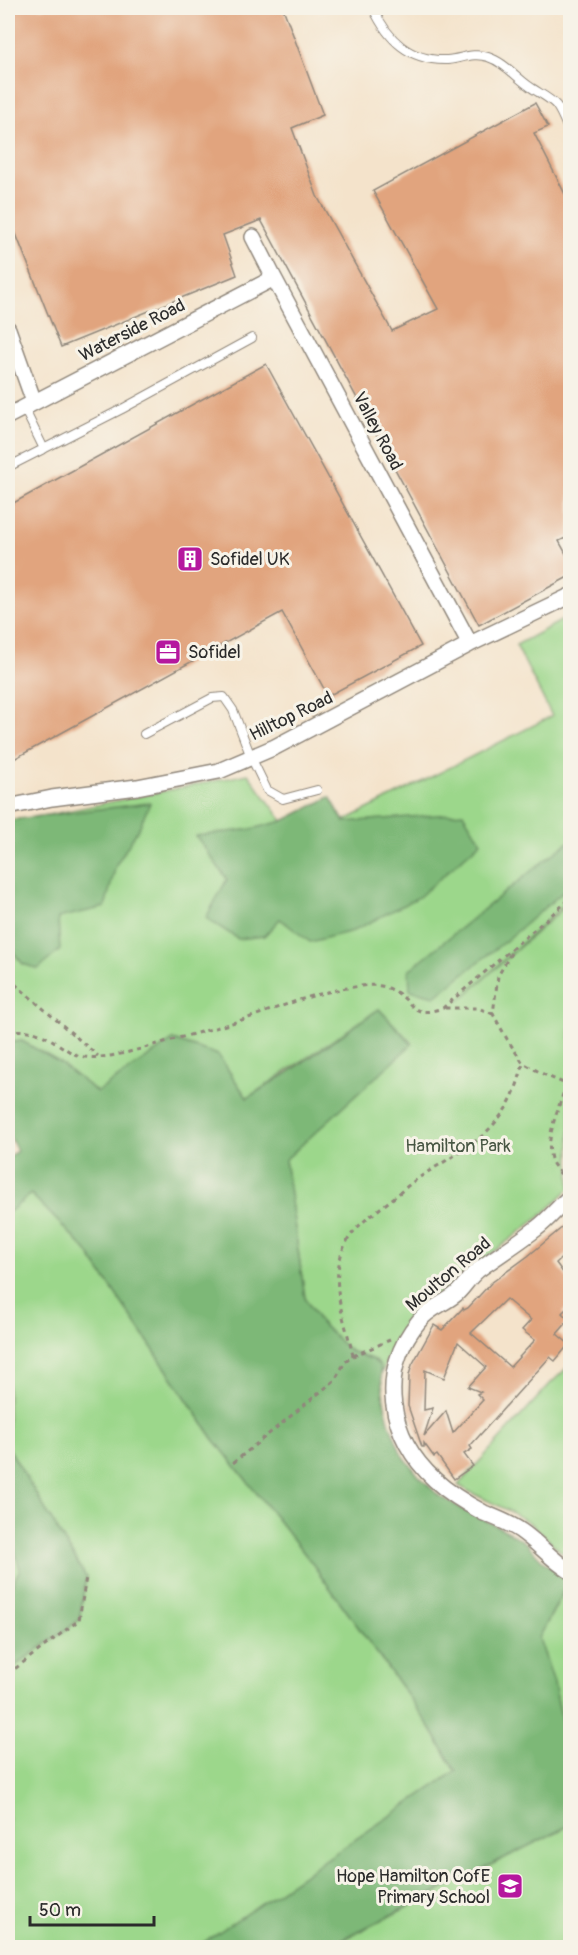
<svg xmlns="http://www.w3.org/2000/svg" width="578" height="1955" font-family="Pangolin,sans-serif">
<style>
.green{fill:#9cd78b;stroke:#64815b;stroke-width:1.5}
.forest{fill:#7db877;stroke:#547251;stroke-width:1.5}
.building{fill:#e1a47e;fill-rule:evenodd}
.lines{fill:none;stroke-linecap:round;stroke-linejoin:round}
.service-casing{stroke:#90877b;stroke-width:10}
.minor-casing{stroke:#90877b;stroke-width:18}
.path{stroke:#90877b;stroke-width:3;stroke-dasharray:4.5 4.5;stroke-linecap:butt}
.service{stroke:#fff;stroke-width:8}
.minor{stroke:#fff;stroke-width:15}
.labels{text-anchor:middle;stroke-width:6;stroke-linejoin:round;paint-order:stroke}
.street-label{font-size:18px;fill:#2b2b2b;stroke:#f7f3e8}
.poi-label{font-size:18px;fill:#2b2b2b;stroke:#f7f3e8;text-anchor:start}
.park-label{font-size:18px;fill:#475643;stroke:#f7f3e8}
</style>
<rect width="100%" height="100%" fill="#f7f3e8"/>
<filter id="ink" filterUnits="userSpaceOnUse"><feTurbulence type="fractalNoise" baseFrequency=".0167" numOctaves="2"/><feDisplacementMap in="SourceGraphic" scale="12" xChannelSelector="R" yChannelSelector="G"/><feConvolveMatrix kernelMatrix="1 2 1 2 8 2 1 2 1" color-interpolation-filters="sRGB"/></filter>
<filter id="wash" filterUnits="userSpaceOnUse"><feTurbulence type="fractalNoise" baseFrequency=".008" numOctaves="4" result="noise"/><feDisplacementMap in="SourceGraphic" scale="24" xChannelSelector="R" yChannelSelector="G"/><feGaussianBlur stdDeviation="1.35" result="paint"/><feColorMatrix in="noise" values="0 0 0 0 0 0 0 0 0 0 0 0 0 0 0 0 0 1.4 0 .05"/><feComposite in="paint" operator="in"/></filter>
<g filter="url(#wash)">
<rect width="100%" height="100%" fill="#f4e3cb"/>
<path class="green" d="M 570,616 L 570,899 L 459,1001 L 570,902 L 570,1188 L 541,1216 L 463,1275 L 450,1290 L 432,1300 L 416,1314 L 391,1356 L 388,1356 L 382,1373 L 380,1366 L 374,1360 L 350,1351 L 341,1343 L 319,1321 L 305,1298 L 285,1160 L 412,1043 L 379,1009 L 247,1098 L 218,1055 L 173,1040 L 97,1092 L 57,1061 L 22,1041 L 8,1043 L 8,823 L 248,774 L 283,821 L 330,797 L 344,821 L 552,716 L 516,645 Z
M 31,1194 L 86,1250 L 213,1438 L 312,1563 L 426,1721 L 456,1771 L 197,1947 L 8,1947 L 8,1671 L 79,1620 L 86,1578 L 8,1447 L 8,1211 Z
M 570,1365 L 570,1558 C 554,1549 544,1532 528,1522 C 506,1507 480,1499 458,1485 L 550,1384 Z
M 8,1524 L 20,1569 L 8,1593 Z
M 570,1580 L 570,1760 L 554,1684 L 539,1638 Z
M 570,1825 L 570,1944 L 566,1947 L 327,1948 Z"/>
<path class="forest" d="M 330,797 L 344,822 L 463,813 L 481,842 L 419,897 L 353,931 L 310,942 L 280,919 L 264,936 L 238,939 L 206,918 L 227,879 L 196,836 L 251,829 L 283,821 Z
M 150,803 L 139,828 L 116,865 L 105,907 L 58,918 L 60,950 L 38,969 L 23,964 L 8,946 L 8,820 Z
M 570,841 L 570,886 L 508,939 L 435,996 L 410,990 L 409,970 L 536,867 Z
M 379,1009 L 412,1044 L 285,1160 L 305,1298 L 319,1321 L 341,1343 L 350,1351 L 373,1360 L 380,1366 L 384,1400 L 389,1422 L 401,1453 L 419,1476 L 438,1495 L 461,1508 L 511,1533 L 526,1543 L 546,1564 L 570,1578 L 539,1638 L 554,1683 L 570,1760 L 570,1825 L 327,1947 L 197,1947 L 456,1771 L 426,1721 L 312,1563 L 213,1438 L 86,1250 L 31,1194 L 8,1213 L 8,1158 L 17,1151 L 8,1133 L 8,1043 L 22,1041 L 57,1061 L 97,1092 L 173,1040 L 218,1055 L 247,1098 L 286,1074 Z
M 8,1447 L 86,1577 L 79,1620 L 8,1671 L 8,1593 L 20,1569 L 8,1524 Z"/>
<g id="blocks">
<path class="building" d="M 8,8 L 283,8 L 323,115 L 292,128 L 317,196 L 392,331 L 438,309 L 373,191 L 535,103 L 548,127 L 534,133 L 570,204 L 570,536 L 559,541 L 570,561 L 570,576 L 479,625 L 261,220 L 223,235 L 237,275 L 61,347 L 16,234 L 8,237 Z
M 266,364 L 421,646 L 328,696 L 282,612 L 14,759 L 8,748 L 8,506 Z
M 570,1221 L 570,1250 L 556,1263 L 570,1282 L 570,1305 L 562,1313 L 569,1320 L 557,1334 L 569,1344 L 555,1361 L 550,1357 L 470,1446 L 472,1449 L 464,1454 L 473,1466 L 454,1479 L 437,1455 L 434,1457 L 424,1443 L 424,1447 L 422,1447 L 408,1406 L 409,1375 L 412,1365 L 434,1325 L 442,1330 L 463,1308 L 464,1310 L 468,1308 L 491,1283 L 528,1256 ZM 506,1299 L 531,1320 L 522,1330 L 535,1340 L 510,1367 L 471,1333 ZM 458,1342 L 486,1367 L 468,1387 L 481,1392 L 477,1394 L 483,1400 L 453,1433 L 446,1411 L 424,1436 L 433,1408 L 424,1410 L 425,1370 L 444,1378 Z"/>
</g>
</g>
<g filter="url(#ink)">
<use href="#blocks" fill-opacity="0" stroke="#90877b" stroke-width="1.5"/>
<g class="lines">
<defs>
<path id="service" d="M 373,8 C 388,40 409,61 447,60 C 461,59 473,52 488,57 C 504,62 516,77 529,86 C 537,92 550,98 556,105 C 562,113 566,125 570,134
M 24,408 L 44,449
M 8,467 L 122,409 L 252,338
M 144,734 L 212,698 L 224,697 L 233,710 L 251,757 L 267,790 L 283,799 L 317,790"/>
<path id="minor" d="M 253,237 L 274,278 L 470,644
M 8,329 L 34,402
M 8,416 L 274,278
M 8,807 L 52,798 L 137,787 L 219,771 L 275,747 L 470,644 L 570,596
M 570,1197 C 559,1206 549,1219 537,1228 C 518,1243 497,1256 478,1270 C 469,1277 464,1287 456,1294 C 444,1304 429,1308 419,1321 C 377,1371 388,1437 435,1480 C 449,1493 467,1504 484,1513 C 496,1518 510,1523 521,1531 C 540,1544 550,1559 570,1571"/>
</defs>
<use href="#service" class="service-casing"/>
<use href="#minor" class="minor-casing"/>
<path class="path" d="M 511,953 L 498,976 L 493,1014 L 507,1039 L 523,1063 L 545,1075 L 570,1086
M 8,978 L 98,1056
M 445,1008 L 478,1008 L 493,1014
M 8,1031 C 18,1030 29,1030 39,1034 C 64,1043 70,1061 101,1057 C 124,1055 146,1047 168,1041 C 196,1033 224,1026 251,1017 C 283,1006 314,993 348,988 C 360,986 376,983 388,988 C 416,999 407,1020 443,1008 L 570,899
M 566,1085 C 560,1106 542,1142 553,1164 C 557,1170 563,1177 568,1183
M 353,1356 L 390,1340
M 8,1458 L 12,1455
M 233,1463 L 335,1380 L 345,1362 L 353,1356 C 347,1327 335,1300 338,1271 C 342,1235 361,1223 387,1203 C 399,1194 410,1183 423,1175 C 447,1159 474,1147 494,1124 C 510,1106 518,1087 523,1063
M 8,1674 L 79,1620 L 86,1577"/>
<use href="#service" class="service"/>
<use href="#minor" class="minor"/>
</g>
</g>
<defs>
<symbol id="building-square" viewBox="-11 -11 22 22"><rect x="-9" y="-9" width="18" height="18" rx="4" fill="#b5179e" stroke="#f7f3e8"/><path d="M-4-6H4V6H1V3H-1V6H-4ZM-2.5-4.3h1.7v1.8h-1.7ZM.8-4.3h1.7v1.8H.8ZM-2.5-1h1.7V.8h-1.7ZM.8-1h1.7V.8H.8Z" fill="#fff"/></symbol>
<symbol id="office-square" viewBox="-11 -11 22 22"><rect x="-9" y="-9" width="18" height="18" rx="4" fill="#b5179e" stroke="#f7f3e8"/><path d="M-6-3h4V-5.5h4V-3h4V5H-6ZM-1-4.5V-3h2v-1.5ZM-6 0V1H6V0Z" fill="#fff"/></symbol>
<symbol id="school-square" viewBox="-11 -11 22 22"><rect x="-9" y="-9" width="18" height="18" rx="4" fill="#b5179e" stroke="#f7f3e8"/><path d="M0-5L7-2L0 1L-7-2ZM-4 1L0 2.5L4 1V4Q0 6-4 4Z" fill="#fff"/></symbol>
</defs>
<g fill-rule="evenodd">
<use href="#building-square" x="175" y="544" width="30" height="30"/>
<use href="#office-square" x="153" y="637" width="30" height="30"/>
<use href="#school-square" x="495" y="1871" width="30" height="30"/>
</g>
<g class="labels">
<g class="street-label">
<text transform="translate(132 330) rotate(-27)" y="6">Waterside Road</text>
<text transform="translate(378 431) rotate(62)" y="6">Valley Road</text>
<text transform="translate(291 716) rotate(-26)" y="6">Hilltop Road</text>
<text transform="translate(448 1274) rotate(-40)" y="6">Moulton Road</text>
</g>
<g class="poi-label">
<text x="210" y="565">Sofidel UK</text>
<text x="188" y="658">Sofidel</text>
<text x="490" y="1882" text-anchor="end">Hope Hamilton CofE<tspan x="490" dy="21">Primary School</tspan></text>
</g>
<g class="park-label">
<text x="458" y="1152">Hamilton Park</text>
</g>
</g>
<rect width="578" height="1955" fill="none" stroke="#f7f3e8" stroke-width="30"/>
<path d="M30 1916v9h124v-9" fill="none" stroke="#2b2b2b" stroke-width="3"/>
<text x="39" y="1916" font-size="18" fill="#2b2b2b" stroke="#f7f3e8" stroke-width="4.5" paint-order="stroke">50 m</text>
</svg>
